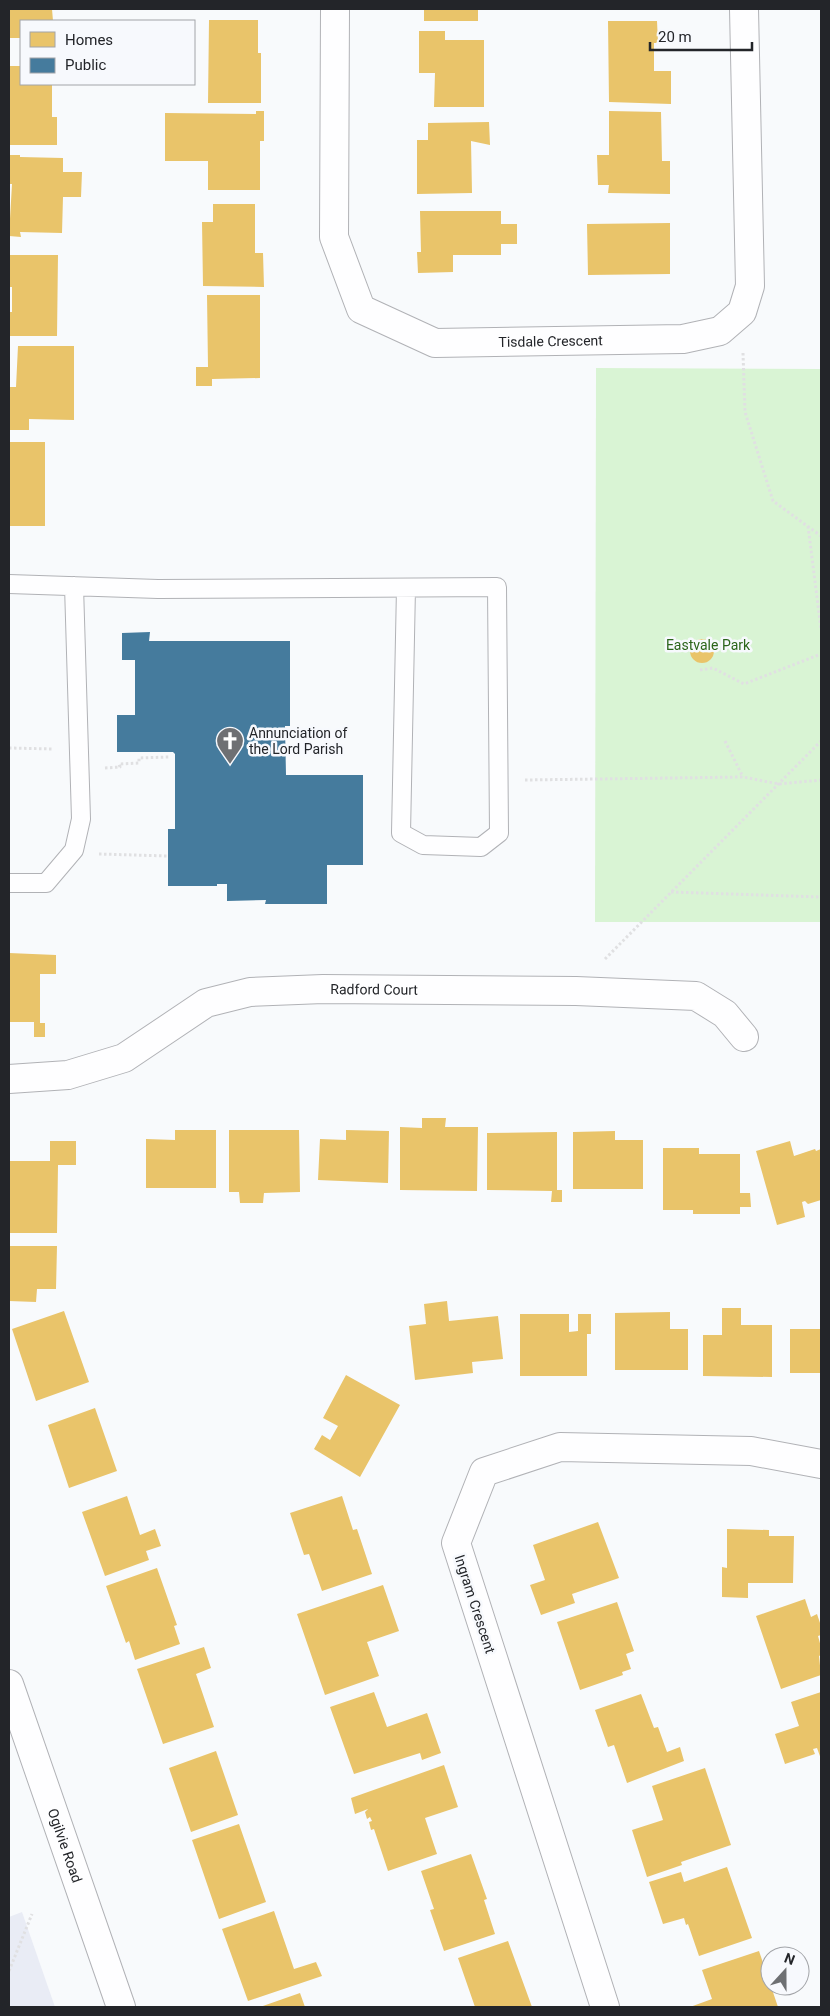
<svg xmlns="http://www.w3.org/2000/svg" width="830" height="2016" font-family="Roboto,sans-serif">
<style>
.built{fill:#e9ecf5}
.green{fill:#d9f4d4}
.homes{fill:#e9c46a}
.public{fill:#457b9d}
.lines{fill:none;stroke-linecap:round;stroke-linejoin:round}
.service-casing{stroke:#b1b2b6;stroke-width:20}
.minor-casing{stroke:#b1b2b6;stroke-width:30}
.tertiary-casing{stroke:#b1b2b6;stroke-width:30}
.path{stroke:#e0e0e2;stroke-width:3;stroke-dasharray:2.5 2.5;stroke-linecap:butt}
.service{stroke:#fefeff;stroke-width:18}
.minor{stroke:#fefeff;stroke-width:28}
.tertiary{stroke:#fefeff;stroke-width:28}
.labels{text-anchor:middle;stroke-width:5;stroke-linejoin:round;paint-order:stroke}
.street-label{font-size:14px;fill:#232529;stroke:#f7f9fd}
.park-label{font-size:14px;fill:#2b651a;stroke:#f7f9fd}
.poi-label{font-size:14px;fill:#232529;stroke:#f7f9fd;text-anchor:start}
</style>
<rect width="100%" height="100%" fill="#f8fafc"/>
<path class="built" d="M 22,1912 L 55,2007 L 9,2007 L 9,1917 Z"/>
<path class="green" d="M 596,368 L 821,369 L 821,922 L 595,922 Z"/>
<path class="homes" d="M 9,9 L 52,9 L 53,21 L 21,21 L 21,38 L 9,38 Z
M 424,9 L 478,9 L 478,21 L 424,21 Z
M 209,20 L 258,20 L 258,53 L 261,53 L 261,103 L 208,103 Z
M 608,21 L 657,21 L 658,43 L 654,43 L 654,71 L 671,71 L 671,104 L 609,102 Z
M 419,31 L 445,31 L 445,40 L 484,40 L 484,107 L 434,107 L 435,73 L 419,73 Z
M 9,66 L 21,66 L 21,84 L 52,84 L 52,117 L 57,117 L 57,145 L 9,145 Z
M 256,111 L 264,111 L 264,141 L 260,141 L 260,190 L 208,190 L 208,161 L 165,161 L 165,113 L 256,114 Z
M 609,111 L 661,112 L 662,161 L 670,161 L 670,194 L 608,193 L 609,185 L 598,185 L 597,155 L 609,155 Z
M 489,122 L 490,145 L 471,141 L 472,193 L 417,194 L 417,140 L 428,140 L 428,123 Z
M 9,155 L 20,155 L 20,157 L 63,158 L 63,172 L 82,172 L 81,197 L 63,197 L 62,233 L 20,232 L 21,237 L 9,236 L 12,184 L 9,184 Z
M 213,204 L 255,204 L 255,253 L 263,253 L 264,287 L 203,286 L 202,222 L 213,222 Z
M 420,211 L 501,211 L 501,224 L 517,224 L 517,244 L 501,244 L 501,255 L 453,255 L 453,272 L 418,273 L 417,252 L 421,252 Z
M 670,223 L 670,274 L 588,275 L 587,224 Z
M 9,255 L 58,255 L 57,336 L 9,336 L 9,312 L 12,312 L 12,287 L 9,287 Z
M 207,295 L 260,295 L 260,378 L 212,379 L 212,386 L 196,386 L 196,367 L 208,367 Z
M 18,346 L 74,346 L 74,420 L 29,419 L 29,430 L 9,430 L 9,387 L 16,387 Z
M 9,442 L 45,442 L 45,526 L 9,526 Z
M690 651a12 12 0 1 1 24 0a12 12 0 1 1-24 0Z
M 9,953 L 56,955 L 56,974 L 40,974 L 40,1023 L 45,1023 L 45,1037 L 34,1037 L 34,1022 L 9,1022 Z
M 422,1118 L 446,1118 L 445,1127 L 478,1127 L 477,1191 L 400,1190 L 400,1127 L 422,1128 Z
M 175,1130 L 216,1130 L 216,1188 L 146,1188 L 146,1139 L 175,1140 Z
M 229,1130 L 299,1130 L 300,1192 L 264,1193 L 263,1203 L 240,1203 L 239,1192 L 229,1192 Z
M 346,1130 L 389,1131 L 388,1183 L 318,1180 L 320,1139 L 346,1140 Z
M 615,1131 L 615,1140 L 643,1140 L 643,1189 L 573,1189 L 573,1132 Z
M 557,1132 L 557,1190 L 562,1190 L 562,1202 L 551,1202 L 552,1191 L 487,1190 L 487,1133 Z
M 50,1141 L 76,1141 L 76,1165 L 58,1165 L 57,1233 L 9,1233 L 9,1161 L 50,1161 Z
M 790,1141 L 794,1156 L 815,1149 L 816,1151 L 821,1149 L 821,1200 L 808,1204 L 805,1201 L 802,1202 L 805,1217 L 777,1225 L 756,1151 Z
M 663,1148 L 699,1148 L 699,1154 L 740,1154 L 740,1193 L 750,1193 L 751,1207 L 740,1207 L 740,1214 L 693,1214 L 693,1210 L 663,1210 Z
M 9,1246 L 57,1246 L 56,1289 L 37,1289 L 36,1302 L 9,1301 Z
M 447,1301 L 449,1321 L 498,1316 L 503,1359 L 472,1362 L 473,1373 L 415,1380 L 409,1326 L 426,1324 L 424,1304 Z
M 722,1308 L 741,1308 L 741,1325 L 772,1325 L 772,1377 L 703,1376 L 703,1335 L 722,1335 Z
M 64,1311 L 89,1382 L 36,1401 L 12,1329 Z
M 670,1312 L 670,1329 L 688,1329 L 688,1370 L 615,1370 L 615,1313 Z
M 520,1314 L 569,1314 L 569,1332 L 578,1331 L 578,1314 L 591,1314 L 591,1334 L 587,1334 L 587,1376 L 520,1376 Z
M 790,1329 L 821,1329 L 821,1373 L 790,1373 Z
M 346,1375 L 400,1405 L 360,1477 L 314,1449 L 322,1435 L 330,1440 L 338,1426 L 323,1418 Z
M 95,1408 L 117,1471 L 69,1488 L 48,1425 Z
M 127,1496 L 140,1535 L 155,1529 L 161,1546 L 146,1551 L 149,1560 L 105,1576 L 82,1512 Z
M 342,1496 L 353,1530 L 357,1529 L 372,1574 L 322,1591 L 309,1554 L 304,1555 L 290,1513 Z
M 598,1522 L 619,1578 L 572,1594 L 575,1603 L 541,1615 L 530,1585 L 545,1580 L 533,1545 Z
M 727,1529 L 769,1530 L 769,1536 L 794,1536 L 793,1583 L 748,1583 L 748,1598 L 722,1597 L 722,1567 L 727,1568 Z
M 157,1568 L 177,1625 L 174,1626 L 180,1644 L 135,1660 L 129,1641 L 126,1643 L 106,1586 Z
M 383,1585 L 399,1631 L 367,1642 L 379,1676 L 325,1695 L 297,1614 Z
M 805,1599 L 811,1617 L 817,1614 L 821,1626 L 821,1635 L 818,1636 L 821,1647 L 821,1655 L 819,1656 L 821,1675 L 781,1689 L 756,1616 Z
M 617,1602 L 634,1651 L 626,1654 L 631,1669 L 622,1672 L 623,1675 L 580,1690 L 557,1622 Z
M 204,1647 L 211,1668 L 196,1674 L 214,1727 L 163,1744 L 137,1669 Z
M 374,1692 L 387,1727 L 427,1713 L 441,1753 L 422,1760 L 420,1753 L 354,1774 L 330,1707 Z
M 821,1692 L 821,1759 L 817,1748 L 813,1749 L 815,1754 L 785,1764 L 775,1734 L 799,1726 L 791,1702 Z
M 641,1694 L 654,1728 L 658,1727 L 667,1752 L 680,1747 L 684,1761 L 627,1783 L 614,1745 L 608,1747 L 595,1710 Z
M 216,1751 L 238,1815 L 191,1832 L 169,1768 Z
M 444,1765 L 458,1807 L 425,1818 L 437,1854 L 388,1871 L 374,1829 L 371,1830 L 369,1822 L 372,1821 L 370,1817 L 367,1819 L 365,1812 L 368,1809 L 355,1814 L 351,1798 Z
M 705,1768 L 731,1845 L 681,1862 L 682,1865 L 647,1877 L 632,1830 L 663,1820 L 652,1786 Z
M 239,1824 L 266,1902 L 219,1919 L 192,1840 Z
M 471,1854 L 487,1899 L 484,1900 L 495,1934 L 444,1951 L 430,1910 L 434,1909 L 421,1871 Z
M 727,1867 L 752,1938 L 699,1956 L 688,1924 L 686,1925 L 684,1918 L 663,1924 L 649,1882 L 681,1872 L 684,1882 Z
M 274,1911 L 294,1969 L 316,1962 L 322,1976 L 248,2001 L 222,1929 Z
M 508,1941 L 532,2007 L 475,2007 L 458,1958 Z
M 759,1951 L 778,2007 L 690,2007 L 712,1999 L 702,1970 Z
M 300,1993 L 305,2007 L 260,2007 Z"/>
<path class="public" d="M 150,632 L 149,641 L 290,641 L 290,726 L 285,726 L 286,775 L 363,775 L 363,865 L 327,865 L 327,904 L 265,904 L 266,900 L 227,901 L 227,884 L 217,884 L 217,886 L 168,886 L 168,829 L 175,829 L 175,754 L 173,752 L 117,752 L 117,715 L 135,715 L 135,660 L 122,660 L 122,633 Z"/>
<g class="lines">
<defs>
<path id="service" d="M 9,584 L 158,589 L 497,587 L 499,833 L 481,847 L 423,845 L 401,833 L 406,588
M 9,883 L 46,883 L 74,850 L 81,819 L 74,586"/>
<g id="minor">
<path id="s1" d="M 335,9 L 334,237 L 361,309 L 435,343 L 683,339 L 720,331 L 742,312 L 750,286 L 744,9"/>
<path id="s2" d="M 9,1079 L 68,1075 L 124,1058 L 206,1003 L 250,992 L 323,989 L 576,991 L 696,996 L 725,1014 L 744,1037"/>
<path d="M 605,2007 L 456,1543 L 484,1472 L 560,1447 L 751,1451 L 821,1464"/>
</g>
<g id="tertiary">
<path id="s3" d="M 9,1684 L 121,2007"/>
</g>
</defs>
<use href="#service" class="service-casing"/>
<use href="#minor" class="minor-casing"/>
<use href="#tertiary" class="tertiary-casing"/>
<path class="path" d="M 743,353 L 745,412 L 773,501 L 821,536
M 808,526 L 821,629
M 700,670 L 713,668 L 744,684 L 821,654
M 725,741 L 743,777
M 9,748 L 53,749
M 105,768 L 120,767 L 119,764 L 139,763 L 139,758 L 169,757
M 525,780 L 743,777 L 779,784 L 821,780
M 99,854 L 168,856
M 671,892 L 821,897
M 605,959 L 821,741
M 9,1971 L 32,1914"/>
<use href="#service" class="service"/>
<use href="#minor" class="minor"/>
<use href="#tertiary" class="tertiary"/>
</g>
<defs>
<symbol id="church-pin" viewBox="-11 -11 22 30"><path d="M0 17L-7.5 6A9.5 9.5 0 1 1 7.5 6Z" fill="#6e7073" stroke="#f7f9fd"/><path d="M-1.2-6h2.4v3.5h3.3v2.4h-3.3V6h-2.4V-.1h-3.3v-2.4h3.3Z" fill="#fff"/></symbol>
</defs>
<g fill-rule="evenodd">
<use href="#church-pin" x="214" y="725" width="32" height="43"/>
</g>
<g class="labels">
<g class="street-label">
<text dy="5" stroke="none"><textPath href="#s1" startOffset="502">Tisdale Crescent</textPath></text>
<text dy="5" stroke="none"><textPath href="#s2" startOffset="386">Radford Court</textPath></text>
<text transform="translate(475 1604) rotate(72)" y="5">Ingram Crescent</text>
<text dy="5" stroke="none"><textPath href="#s3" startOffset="171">Ogilvie Road</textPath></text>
</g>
<g class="park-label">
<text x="708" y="650">Eastvale Park</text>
</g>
<g class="poi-label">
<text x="249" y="738">Annunciation of<tspan x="249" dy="16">the Lord Parish</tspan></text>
</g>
</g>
<rect width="830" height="2016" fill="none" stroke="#232529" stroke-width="20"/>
<rect x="20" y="20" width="175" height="65" fill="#f7f9fd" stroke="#a2a4a8"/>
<rect x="30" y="32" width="25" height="15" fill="#e9c46a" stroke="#a2a4a8"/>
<text x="65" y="45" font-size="15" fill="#232529">Homes</text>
<rect x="30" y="58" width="25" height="15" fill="#457b9d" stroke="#a2a4a8"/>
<text x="65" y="70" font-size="15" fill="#232529">Public</text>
<g transform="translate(785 1971) rotate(21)"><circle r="24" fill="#f7f9fd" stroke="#a2a4a8"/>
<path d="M0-4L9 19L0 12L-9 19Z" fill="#6e7073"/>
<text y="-8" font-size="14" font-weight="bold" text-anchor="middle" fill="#232529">N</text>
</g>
<path d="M650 42v8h102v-8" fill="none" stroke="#232529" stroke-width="2.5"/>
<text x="658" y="42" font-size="15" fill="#232529" stroke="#f7f9fd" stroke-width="4" paint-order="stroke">20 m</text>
</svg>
